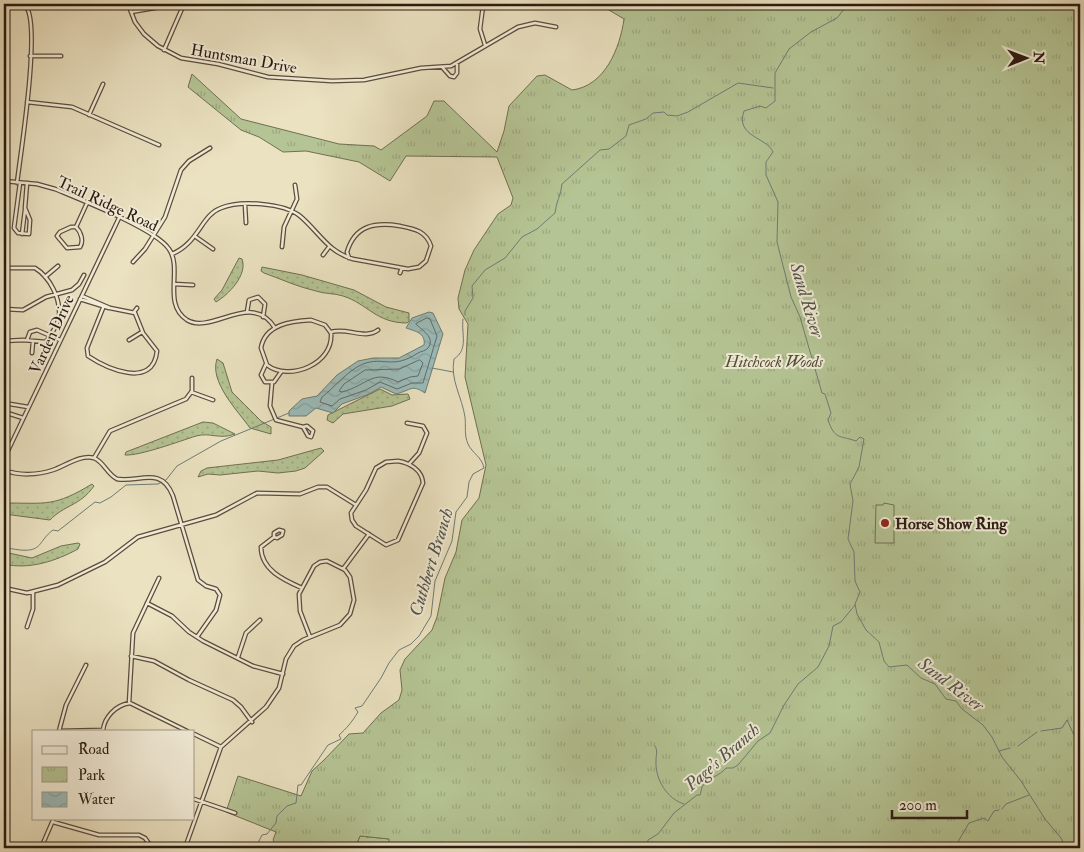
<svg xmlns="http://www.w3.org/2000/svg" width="1084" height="852" font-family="'IM FELL Double Pica',serif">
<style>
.grass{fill:url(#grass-dots);stroke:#6f7052}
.park{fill:url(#park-tufts);stroke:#6f7052}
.pitch{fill:#b5c494;stroke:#6f7052}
.water{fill:url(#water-waves);stroke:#6d7c76}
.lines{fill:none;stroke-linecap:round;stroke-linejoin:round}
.shore{stroke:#626c66;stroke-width:1}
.stream{stroke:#6d7c76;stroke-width:1}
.minor-casing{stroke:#5a4d3d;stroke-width:5}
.minor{stroke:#f2ecd7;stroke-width:2.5}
.poi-dot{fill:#8f2418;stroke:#f2ecd7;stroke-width:2}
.labels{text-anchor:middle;stroke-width:4;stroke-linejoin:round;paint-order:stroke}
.street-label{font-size:16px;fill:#291b11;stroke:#f2ecd7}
.park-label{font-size:16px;font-style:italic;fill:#534e38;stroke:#f2ecd7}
.poi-label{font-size:16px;font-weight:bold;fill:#291b11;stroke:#f2ecd7;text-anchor:start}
.water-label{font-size:18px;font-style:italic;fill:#51534c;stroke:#f2ecd7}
</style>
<defs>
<pattern id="grass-dots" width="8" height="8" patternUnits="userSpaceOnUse" patternTransform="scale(1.25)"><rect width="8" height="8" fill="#b5c494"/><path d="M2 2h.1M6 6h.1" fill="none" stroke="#9ca87f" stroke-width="1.8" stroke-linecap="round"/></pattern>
<pattern id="park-tufts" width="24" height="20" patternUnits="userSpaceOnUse" patternTransform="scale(1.25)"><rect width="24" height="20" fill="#b5c494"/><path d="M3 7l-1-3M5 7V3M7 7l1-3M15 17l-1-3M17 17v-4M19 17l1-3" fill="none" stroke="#9ca87f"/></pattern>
<pattern id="water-waves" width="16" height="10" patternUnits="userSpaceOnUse" patternTransform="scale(1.25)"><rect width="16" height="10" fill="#9bbcba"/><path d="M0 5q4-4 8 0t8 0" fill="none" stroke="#86a19f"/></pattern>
</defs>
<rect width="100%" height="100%" fill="#ebe2c1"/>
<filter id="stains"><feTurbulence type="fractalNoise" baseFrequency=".004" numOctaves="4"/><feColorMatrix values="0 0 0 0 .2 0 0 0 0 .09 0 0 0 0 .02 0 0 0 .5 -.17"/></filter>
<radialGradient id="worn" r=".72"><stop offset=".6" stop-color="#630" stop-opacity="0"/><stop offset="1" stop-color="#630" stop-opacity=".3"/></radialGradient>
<path class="grass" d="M 239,258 L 242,259 C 248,275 228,295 216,302 L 214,299 L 222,290 Z
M 262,267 L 302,275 L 354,290 L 386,307 L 409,313 L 409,321 L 407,323 C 376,323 368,304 343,296 C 334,293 324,294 316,291 C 298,287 281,279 264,273 L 261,271 Z
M 217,359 L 223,363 L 232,392 L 261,421 L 271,427 L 271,434 L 250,428 C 238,411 209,382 217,359 Z
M 380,389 L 392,395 L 408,394 L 410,399 L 392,406 L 343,414 L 333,423 L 327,420 L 328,415 Z
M 203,422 L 213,423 L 235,434 C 219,440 211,432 196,436 C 180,441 140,456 125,455 L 126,452 Z
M 321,448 L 324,451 L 305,468 L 296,471 L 278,473 L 258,471 L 220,475 L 208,474 L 198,477 L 201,471 L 207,468 L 278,460 Z
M 92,484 L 94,486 C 80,506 64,505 50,520 L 4,514 L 4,503 C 47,503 54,507 92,484 Z
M 78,543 L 80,544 L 78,549 C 56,561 29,570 4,564 L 4,552 L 32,558 L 61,546 Z
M 360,836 L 390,839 L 389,848 L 355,848 Z"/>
<path class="park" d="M 599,4 L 1080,4 L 1080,848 L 389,848 L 389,839 L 360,836 L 355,848 L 278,848 L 273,840 L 276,832 L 226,812 L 238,776 L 301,796 L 312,771 L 323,761 L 349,734 L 363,733 L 381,713 L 399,700 L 402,690 L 400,670 L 405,659 L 432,630 L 437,617 L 445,578 L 456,552 L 462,520 L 479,498 L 486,465 L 465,377 L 468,324 L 459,309 L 458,298 L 465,270 L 474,250 L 498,214 L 511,205 L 513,198 L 497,157 L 406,156 L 390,181 L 359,162 L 306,151 L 283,152 L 259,137 L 241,130 L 188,87 L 192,74 L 241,119 L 339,144 L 374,146 L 381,150 L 427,116 L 434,101 L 444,101 L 497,152 L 504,131 L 509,106 L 537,76 L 545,75 L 572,90 C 605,86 620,48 624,19 Z"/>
<path class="pitch" d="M 884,503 L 894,505 L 894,543 L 875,543 L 876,505 L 883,505 Z"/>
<path class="water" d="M 429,312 L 433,313 L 443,334 L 425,393 C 411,384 412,390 396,394 L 381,387 L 369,394 L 342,404 L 333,413 L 316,408 L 306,416 L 289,416 L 289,411 L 302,399 L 317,396 L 337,375 L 358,361 L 373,358 L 399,358 L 424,345 C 426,333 415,331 406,328 L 412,318 Z"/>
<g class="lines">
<path class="shore" d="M 427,318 L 430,319 L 437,336 L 423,383 L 412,383 L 397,389 L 380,382 L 366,390 L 340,399 L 332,406 L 320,402 L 322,397 C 334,388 348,370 363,364 C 384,356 392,370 418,353 C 421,351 426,351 428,348 C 436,337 421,330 416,324 Z
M 420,360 L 423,363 L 418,376 L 410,377 L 398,382 C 372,369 368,385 342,392 L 339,391 L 344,384 L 365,370 L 399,369 Z"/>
<path class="stream" d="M 848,4 L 837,18 L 811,32 L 789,49 L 775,73 L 775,101 L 766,108 L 760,106 L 744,111 C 735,137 767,137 773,152 L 766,162 L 766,175 L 778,202 L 777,242 L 791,297 L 800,317 L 822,393 L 825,394 L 831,413 L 828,420 C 835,440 839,435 856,441 L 860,437 L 864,439 L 859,467 L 850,484 L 853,501 L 848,539 L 854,552 L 855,581 L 860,592 L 855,604 L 857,614 L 866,630 L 879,642 L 884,661 L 889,667 L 907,665 L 921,678 L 935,684 L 946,699 L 956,701 L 962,709 L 983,725 L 992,737 L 1002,757 L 1021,781 L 1045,819 L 1061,838 L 1066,848
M 1076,4 L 1080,21
M 465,315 L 465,311 L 473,298 L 472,286 L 485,270 L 505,258 L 522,237 L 537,229 L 555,213 C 556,202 561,195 562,184 L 600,150 L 609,149 L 626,136 L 629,125 L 646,119 L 653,113 L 664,112 L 667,115 L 677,116 L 688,112 L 738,83 L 773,88
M 432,368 L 453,372
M 4,546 C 9,549 14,549 20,550 C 43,552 38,541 53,530 L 58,531 L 95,502 L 100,503 L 111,497 L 126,485 L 158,484 L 166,480 L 177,466 L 221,441 L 289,413
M 1041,731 L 1062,728 L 1067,720 L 1074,735 L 1080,740
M 655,746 C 658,751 656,754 656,761 C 655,779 667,799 684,804
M 1018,746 L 1037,732
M 999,751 L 1010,748
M 1002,809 L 1006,804 L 1029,795
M 252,848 L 256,847 L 262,835 L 267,834 L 276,823 L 277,816 L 287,806 L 296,803 L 298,785 L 301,785 L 328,745 L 341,739 L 339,735 C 346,729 352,722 358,712 L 355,708 L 362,706 L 381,678 L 389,663 L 399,650 L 411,644 L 419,636 L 431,616 L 435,581 L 452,541 L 456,512 L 467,497 L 469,482 L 473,474 L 484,468 C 482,457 472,453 468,444 C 464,435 466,426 465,417 C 462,397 450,380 454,359 C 469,349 461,334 463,319
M 647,848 L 648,840 L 658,834 L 674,813 L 697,795 L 700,795 C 701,793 701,790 702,787 C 707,778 720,776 726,768 L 733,768 L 738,765 L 758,741 L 770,733 L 784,705 L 798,684 L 818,667 L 829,646 L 833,626 L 841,622 L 855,605
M 957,848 L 959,840 L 969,823 L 984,818 L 988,821 L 994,811 L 999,810"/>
<defs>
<path id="minor" d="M 128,4 L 135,22 L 144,34 L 158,46 L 181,58 L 218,64 L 268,77 L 332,81 L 364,80 L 421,68 L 451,66 L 518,27 L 535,23 L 556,27
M 483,6 L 480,29 L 485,45
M 131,12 L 160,7
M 164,50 L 184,4
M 30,56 L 61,56
M 442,67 L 450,76 L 454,77 L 457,73 L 457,64
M 27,102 L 72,107 L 159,145
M 89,115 L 103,84
M 4,181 L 37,184 L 55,189 C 79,199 156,229 169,249 C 183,269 162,304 187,320 C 212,335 252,290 275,328
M 17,183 C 21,151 40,31 27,8
M 20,183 L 14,228 L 18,233 L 29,234 L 30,220 L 25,208 L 27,183
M 245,205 L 246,223
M 71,227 L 76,227 C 81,232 84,241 80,247 L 67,248 L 57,236 L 60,232 Z
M 76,227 L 87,203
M 22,234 L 25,210
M 196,237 L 213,249
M 282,247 L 284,227 L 297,199 L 295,185
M 172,254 C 199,243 201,215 221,208 C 240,200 284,203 300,216 C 319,232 328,252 353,259 L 408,269 L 419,267 L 426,261 L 431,246 C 426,231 415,229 400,226 C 375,222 355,225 347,252 L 349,258
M 323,255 L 329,247
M 133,262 L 145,249 L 165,217 L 181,170 L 189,161 L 210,148
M 4,268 L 35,268 C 50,277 61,299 59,317 C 57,326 51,335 46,342 L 23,340 L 4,341
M 400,273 L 402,268
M 45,277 L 58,266
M 174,284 L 193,285
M 82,296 L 110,308 L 135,313 L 143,333 L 157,351 C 153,390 106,368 88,356 L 87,348 L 103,308
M 4,299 L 4,314
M 80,299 L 109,308
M 4,309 L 23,310 L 46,297 L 72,290 L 79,284 L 84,275
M 134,312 L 137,308
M 247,312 L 249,300 L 258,297 L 265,304 L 263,317
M 311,320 L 325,325 L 331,333 C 334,364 289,382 267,365 L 261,348 C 265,324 292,321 311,320 Z
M 331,332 C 347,327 365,340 378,330
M 27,340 L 30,332 L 37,330 L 60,340
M 129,340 L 142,332
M 32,353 L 33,341
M 266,364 L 261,375 L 265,382 L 274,382 L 281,372
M 272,383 L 270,406 L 276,420 L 303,427
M 191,392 L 213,400
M 4,394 L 4,401
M 4,403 L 28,407
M 4,412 L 23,418
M 407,423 L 423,426 L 427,433 L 419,453 L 409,464
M 307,426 L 313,431 L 311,437 L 308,436 L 303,427 Z
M 94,458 L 110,431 L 186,399 L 192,391 L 192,378
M 4,459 L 119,218
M 398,461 C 410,463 422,470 423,483 L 398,540 L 386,545 L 356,526 L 352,520 L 351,513 L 366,490 L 376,468 L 386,462 Z
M 4,470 C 19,476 38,475 53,470 C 65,466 81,454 94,458 C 104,462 107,474 117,479 C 139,483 161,465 173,496 L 198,580 L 206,586 L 216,589 L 220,595 L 216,610 L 197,637
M 274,537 L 274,533 L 279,530 L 283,531 L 282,535 L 277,538 L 274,537 L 261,547 C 261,570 284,580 302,588
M 343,569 L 369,534
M 4,588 L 27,593 L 58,585 L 105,562 L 138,537 L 216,515 L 257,493 L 300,494 L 318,487 L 327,487 L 356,505
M 147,603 L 172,616 L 189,632 L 203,641 L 253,666 L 283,674
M 27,627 L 33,609 L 33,592
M 131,656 L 154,661 L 189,680 L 233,700 L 241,707 L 252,722
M 238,657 L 246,633 L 260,620
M 129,703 L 133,633 L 159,578
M 59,731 L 66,705 L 86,665
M 59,731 L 102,730
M 103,731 C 104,717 116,705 130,703 L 187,731
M 194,734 L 221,747
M 194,799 L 235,813
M 53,822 L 99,835 L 139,835 L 145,838 L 152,848
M 41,848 L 54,818
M 185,848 L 221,747 L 266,707 L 279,688 L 286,659 L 294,646 L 303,640 L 340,625 L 350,614 L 354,600 L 350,577 L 345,570 L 327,561 L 320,562 L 314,566 L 299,594 L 300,611 L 310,637"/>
</defs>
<use href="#minor" class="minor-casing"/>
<use href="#minor" class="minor"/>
</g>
<circle class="poi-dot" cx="885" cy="523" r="5"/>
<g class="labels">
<g class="street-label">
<text transform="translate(244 58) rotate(10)" y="6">Huntsman Drive</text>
<text transform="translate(108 203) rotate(25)" y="6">Trail Ridge Road</text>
<text transform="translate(51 334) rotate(-65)" y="6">Varden Drive</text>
</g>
<g class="park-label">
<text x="774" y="367">Hitchcock Woods</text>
</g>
<g class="poi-label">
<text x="895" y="529">Horse Show Ring</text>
</g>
<g class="water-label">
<text transform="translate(807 300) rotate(73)" y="6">Sand River</text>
<text transform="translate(431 562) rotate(-73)" y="6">Cuthbert Branch</text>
<text transform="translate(951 684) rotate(37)" y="6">Sand River</text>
<text transform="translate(722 757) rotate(-41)" y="6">Page's Branch</text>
</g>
</g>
<rect width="1084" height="852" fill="none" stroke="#ebe2c1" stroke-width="20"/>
<rect x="5" y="5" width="1074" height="842" fill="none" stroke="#291b11" stroke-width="2.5"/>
<rect x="10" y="10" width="1064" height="832" fill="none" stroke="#291b11"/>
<rect x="32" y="730" width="162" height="90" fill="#f2ecd7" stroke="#a29888"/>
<rect x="42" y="746" width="25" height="8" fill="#f2ecd7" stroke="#a29888"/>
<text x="78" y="754" font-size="15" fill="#291b11">Road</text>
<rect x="42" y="767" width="25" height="15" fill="url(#park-tufts)" stroke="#a29888"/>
<text x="78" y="780" font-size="15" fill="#291b11">Park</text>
<rect x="42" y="792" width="25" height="15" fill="url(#water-waves)" stroke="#a29888"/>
<text x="78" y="804" font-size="15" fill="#291b11">Water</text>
<g transform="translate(1026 58) rotate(89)" stroke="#f2ecd7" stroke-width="4" paint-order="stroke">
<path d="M0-4L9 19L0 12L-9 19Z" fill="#291b11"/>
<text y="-8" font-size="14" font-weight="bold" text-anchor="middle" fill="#291b11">N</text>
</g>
<path d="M892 810v8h75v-8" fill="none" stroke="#291b11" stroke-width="2.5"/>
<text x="899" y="810" font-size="15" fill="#291b11" stroke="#f2ecd7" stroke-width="4" paint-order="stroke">200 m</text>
<rect width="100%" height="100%" filter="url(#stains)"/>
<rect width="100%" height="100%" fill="url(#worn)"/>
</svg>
